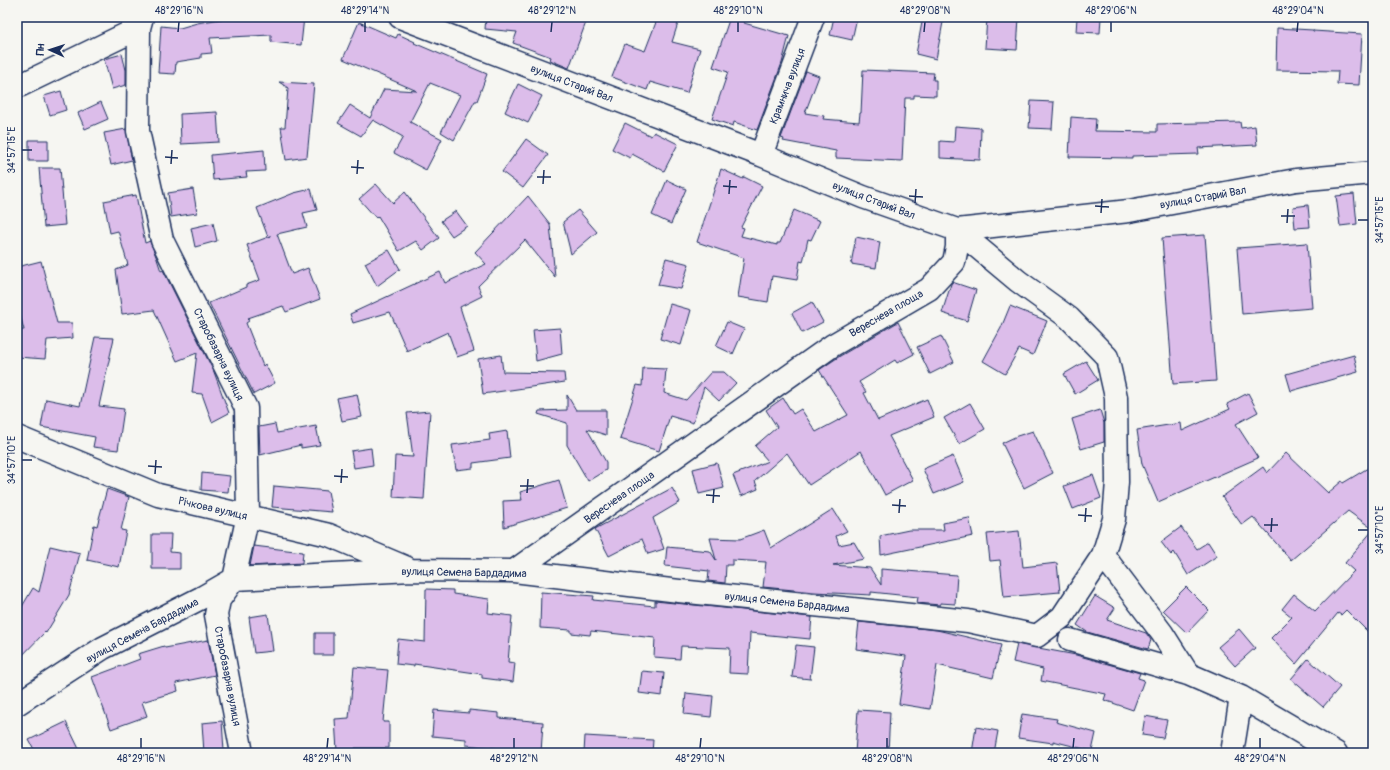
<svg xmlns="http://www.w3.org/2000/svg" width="1390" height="770" font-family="Pangolin,sans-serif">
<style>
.building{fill:#dcbdea;stroke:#1b2f5e}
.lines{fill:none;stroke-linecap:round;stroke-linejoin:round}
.street-casing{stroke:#1b2f5e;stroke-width:25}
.street{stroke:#f6f6f2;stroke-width:22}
.ticks{fill:none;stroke:#1b2f5e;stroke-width:1.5}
.labels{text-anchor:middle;stroke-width:3;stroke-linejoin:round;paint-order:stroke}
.street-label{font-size:11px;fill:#1b2f5e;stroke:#f6f6f2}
.neatline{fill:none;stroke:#1b2f5e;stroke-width:1.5}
.ticks-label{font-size:10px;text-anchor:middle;fill:#1b2f5e}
</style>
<rect width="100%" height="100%" fill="#f6f6f2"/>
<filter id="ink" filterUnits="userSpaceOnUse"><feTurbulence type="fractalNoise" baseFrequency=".025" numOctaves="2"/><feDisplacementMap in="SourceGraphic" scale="8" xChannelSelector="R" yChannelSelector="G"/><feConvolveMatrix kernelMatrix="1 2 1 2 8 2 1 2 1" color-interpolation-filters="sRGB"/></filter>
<g filter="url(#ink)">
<path class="building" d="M 227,17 L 304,17 L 301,45 L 271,42 L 271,35 L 210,38 L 212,53 L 201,54 L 201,58 L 176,62 L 175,74 L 158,73 L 161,26 L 180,28 L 197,23 L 227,18 Z
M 486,17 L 588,17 L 569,68 L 550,60 L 551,57 L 513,43 L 517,32 L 485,29 Z
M 658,17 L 680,17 L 672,42 L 700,49 L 687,93 L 650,82 L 647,90 L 612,77 L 625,44 L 645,51 Z
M 730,17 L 746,17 L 744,23 L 789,36 L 782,63 L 757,130 L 734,122 L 733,126 L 712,119 L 728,72 L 713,67 Z
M 834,17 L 857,17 L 852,40 L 830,35 Z
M 923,17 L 944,17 L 936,59 L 916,54 Z
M 987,17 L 1019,17 L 1017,50 L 985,48 Z
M 1077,17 L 1101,17 L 1100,33 L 1076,32 Z
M 359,22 L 396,38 L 398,34 L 415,42 L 414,43 L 487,74 L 477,101 L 475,101 L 454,140 L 441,132 L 460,95 L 430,83 L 410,122 L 442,139 L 426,170 L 394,153 L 403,137 L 373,120 L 361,136 L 338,123 L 350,105 L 370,118 L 384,89 L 417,91 L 343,59 Z
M 1277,28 L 1313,30 L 1313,31 L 1362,34 L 1359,85 L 1337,84 L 1338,71 L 1276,70 Z
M 122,54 L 126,70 L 126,85 L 112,89 L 104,59 Z
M 863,70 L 934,73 L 933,80 L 936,80 L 936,96 L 914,95 L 914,98 L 905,98 L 902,161 L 836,158 L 836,151 L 783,141 L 784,139 L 781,138 L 806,71 L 819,76 L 805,113 L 824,116 L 823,119 L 859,122 L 860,113 L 861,113 Z
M 279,82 L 314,84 L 307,157 L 286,160 L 281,127 L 285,127 L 288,88 Z
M 518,84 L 542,96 L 528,123 L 505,112 Z
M 61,91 L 66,110 L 50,115 L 44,96 Z
M 1031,101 L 1054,102 L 1052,129 L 1029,128 Z
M 101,102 L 108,119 L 85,129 L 78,113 Z
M 217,112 L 219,142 L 181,144 L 180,114 Z
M 1071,117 L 1096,119 L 1095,131 L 1157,132 L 1157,124 L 1240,122 L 1241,128 L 1255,126 L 1257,145 L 1198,148 L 1199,154 L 1132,156 L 1132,158 L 1069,157 Z
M 625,123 L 651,136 L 654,132 L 678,144 L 664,171 L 632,154 L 630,158 L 612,149 Z
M 955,126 L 981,128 L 980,160 L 940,158 L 940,141 L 954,142 Z
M 126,129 L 132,160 L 111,165 L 104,133 Z
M 526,139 L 548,155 L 523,188 L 502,172 Z
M 29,140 L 48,140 L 48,161 L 29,161 Z
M 264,150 L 265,171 L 246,172 L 247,177 L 213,180 L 211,155 Z
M 39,168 L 60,168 L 65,225 L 44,227 Z
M 721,169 L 743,179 L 744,177 L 762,186 L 741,227 L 744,228 L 741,236 L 777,245 L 777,243 L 780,243 L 794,210 L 820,221 L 811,240 L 808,239 L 803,262 L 800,261 L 797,280 L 772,276 L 768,302 L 738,297 L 744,258 L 697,242 Z
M 667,180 L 686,189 L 671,224 L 652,215 Z
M 376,184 L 393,203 L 405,192 L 439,238 L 423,250 L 416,241 L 399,251 L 378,216 L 376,218 L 359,199 Z
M 193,189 L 197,213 L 171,217 L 168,193 Z
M 311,189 L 317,210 L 303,213 L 307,227 L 277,234 L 292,274 L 308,268 L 320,299 L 286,312 L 283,306 L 248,318 L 249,321 L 246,323 L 263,366 L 265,364 L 275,383 L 254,394 L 209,303 L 246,287 L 246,285 L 260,280 L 247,245 L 271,236 L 268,237 L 257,208 L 294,193 Z
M 1354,194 L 1357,224 L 1340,226 L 1336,196 Z
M 136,195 L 145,243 L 150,241 L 157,259 L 161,271 L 163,270 L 214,372 L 229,413 L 212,422 L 202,394 L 192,393 L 197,353 L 177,361 L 154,310 L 122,314 L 116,270 L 128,265 L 118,231 L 110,233 L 104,201 Z
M 528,196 L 550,224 L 555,277 L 525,240 L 478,286 L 482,296 L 460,307 L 474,351 L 457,357 L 448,332 L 407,351 L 390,312 L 353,323 L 350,314 L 440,272 L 445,283 L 486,264 L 475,252 Z
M 1308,205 L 1310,227 L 1295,228 L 1293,207 Z
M 578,210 L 597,232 L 571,254 L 563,222 Z
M 456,211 L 467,226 L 452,236 L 441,221 Z
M 213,223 L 217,241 L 195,247 L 191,228 Z
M 1205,235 L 1216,381 L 1173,384 L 1162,238 Z
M 856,237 L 880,242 L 876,268 L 851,264 Z
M 1307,243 L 1312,308 L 1242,314 L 1237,248 Z
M 389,250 L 400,269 L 377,286 L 365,263 Z
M 666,258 L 689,264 L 681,289 L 658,285 Z
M 41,261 L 57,323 L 72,323 L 73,338 L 47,340 L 45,359 L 17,357 L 17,330 L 24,330 L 17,302 L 17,267 Z
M 952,282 L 976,290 L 967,321 L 942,313 L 951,284 Z
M 812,302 L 823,322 L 802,333 L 792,313 Z
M 670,304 L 691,310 L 681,345 L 660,339 Z
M 1010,306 L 1047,321 L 1033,355 L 1019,349 L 1005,374 L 983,361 L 1001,328 Z
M 727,322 L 744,329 L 733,354 L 716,346 Z
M 898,322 L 914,354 L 897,363 L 895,360 L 859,382 L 866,392 L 864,393 L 878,420 L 927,399 L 934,417 L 889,436 L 913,480 L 885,495 L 861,451 L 809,485 L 787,453 L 755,481 L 758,489 L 741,496 L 733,475 L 768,461 L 755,446 L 777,427 L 766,410 L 783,398 L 793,414 L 801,409 L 816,432 L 848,415 L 819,370 L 840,356 Z
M 560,328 L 562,354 L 536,361 L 533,330 Z
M 941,336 L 954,362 L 930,374 L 917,347 Z
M 95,337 L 114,338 L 99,406 L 124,409 L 118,450 L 93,447 L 95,437 L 41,427 L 46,399 L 80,406 Z
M 501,355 L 503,372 L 564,373 L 565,382 L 483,394 L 478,359 Z
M 1354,355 L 1358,372 L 1291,391 L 1286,374 Z
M 1086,361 L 1098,380 L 1075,394 L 1064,374 Z
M 643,368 L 666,369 L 664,393 L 686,400 L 711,372 L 724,372 L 736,383 L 719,401 L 704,387 L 693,423 L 670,416 L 659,451 L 620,439 L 637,385 L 642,386 Z
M 1248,393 L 1258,412 L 1236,424 L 1258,458 L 1158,502 L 1142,464 L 1137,430 L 1181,423 L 1182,431 L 1230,409 L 1227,404 Z
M 357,394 L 362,417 L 342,421 L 337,398 Z
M 567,395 L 576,410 L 606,410 L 606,435 L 587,429 L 606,462 L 606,470 L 588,481 L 567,445 L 567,423 L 538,414 L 539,411 L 567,410 Z
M 970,403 L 985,429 L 959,444 L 944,418 Z
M 1100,410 L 1104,423 L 1104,442 L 1081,449 L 1072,419 Z
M 430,411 L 424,499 L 393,497 L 395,456 L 413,457 L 407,413 Z
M 275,424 L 277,433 L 316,426 L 320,445 L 301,448 L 301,445 L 260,455 L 259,427 Z
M 507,431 L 510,458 L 473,463 L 473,468 L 456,470 L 452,445 L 490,440 L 489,434 Z
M 1033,431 L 1053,473 L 1024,488 L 1002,443 L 1017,436 Z
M 371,448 L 373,465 L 354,468 L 351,451 Z
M 1286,453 L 1328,493 L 1342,481 L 1343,483 L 1373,465 L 1373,529 L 1348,511 L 1291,560 L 1253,517 L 1242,525 L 1222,497 L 1263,467 L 1267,473 Z
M 953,456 L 964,482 L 934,494 L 923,469 Z
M 717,463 L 724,488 L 699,494 L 693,469 Z
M 202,473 L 230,476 L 228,492 L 201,490 Z
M 1093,475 L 1101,498 L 1073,509 L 1064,486 Z
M 559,480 L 567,508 L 504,527 L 503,501 L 522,500 L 520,492 Z
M 274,486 L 328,491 L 332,512 L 272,507 Z
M 672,488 L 680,502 L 653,518 L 664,549 L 648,554 L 642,539 L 609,556 L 595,529 Z
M 107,489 L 129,497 L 121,530 L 126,531 L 119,567 L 87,560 L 94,525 L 97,526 Z
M 833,509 L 847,531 L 836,536 L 839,545 L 854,542 L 864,559 L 833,565 L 870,568 L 881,585 L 881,569 L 957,575 L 955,604 L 940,603 L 940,605 L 917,603 L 918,597 L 871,592 L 871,595 L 814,592 L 763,587 L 766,562 L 732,560 L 732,565 L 726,565 L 725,583 L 708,581 L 709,571 L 665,566 L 667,547 L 710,551 L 716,560 L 710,538 L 740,539 L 764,530 L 771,548 Z
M 969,518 L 973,536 L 881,555 L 880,536 L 909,530 L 944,530 L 943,523 Z
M 1181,527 L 1197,549 L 1208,542 L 1217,556 L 1188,575 L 1174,552 L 1171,555 L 1161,542 Z
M 1373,530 L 1373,637 L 1346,610 L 1341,615 L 1338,613 L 1296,664 L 1271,638 L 1292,617 L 1282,609 L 1294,594 L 1315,611 L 1354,571 L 1345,563 Z
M 1019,531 L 1023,567 L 1057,563 L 1060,592 L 1004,597 L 1000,560 L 990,561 L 987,534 Z
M 152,534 L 171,534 L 170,552 L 180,553 L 180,569 L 152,569 Z
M 50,546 L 80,553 L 69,595 L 46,633 L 45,632 L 17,661 L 17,615 L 33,588 L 39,592 Z
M 254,546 L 303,552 L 302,563 L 250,566 Z
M 1186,587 L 1209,610 L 1187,633 L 1163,610 Z
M 426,589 L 453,590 L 453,594 L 489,599 L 488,613 L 512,616 L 508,662 L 515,663 L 513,682 L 482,678 L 482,674 L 414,664 L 414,666 L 396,664 L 398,639 L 425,642 Z
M 541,592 L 594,596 L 593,600 L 655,606 L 655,601 L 812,617 L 810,639 L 750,633 L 748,674 L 729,673 L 730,648 L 681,646 L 680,659 L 654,657 L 655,638 L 591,631 L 590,635 L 571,633 L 571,630 L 540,628 Z
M 1095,596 L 1115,608 L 1107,620 L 1146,633 L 1151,640 L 1148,649 L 1087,632 L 1077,625 Z
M 268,614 L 273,651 L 254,653 L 249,617 Z
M 859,622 L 937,630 L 1001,645 L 993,678 L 937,665 L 930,709 L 899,704 L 906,656 L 856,649 Z
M 1239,629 L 1255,648 L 1235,666 L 1218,647 Z
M 315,633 L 333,633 L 333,655 L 315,655 Z
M 208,640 L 215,675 L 176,683 L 178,691 L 142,702 L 147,716 L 111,729 L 92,677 L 140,659 L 138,654 L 164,646 L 165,648 Z
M 1017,644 L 1076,655 L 1140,673 L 1138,678 L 1144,680 L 1133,710 L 1104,700 L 1106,694 L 1041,681 L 1043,669 L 1013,662 Z
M 796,645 L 814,647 L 810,679 L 792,677 Z
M 1308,659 L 1340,687 L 1323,707 L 1291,679 Z
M 354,667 L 388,670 L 383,722 L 389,722 L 389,748 L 355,748 L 355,750 L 337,751 L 335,719 L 349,718 Z
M 642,671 L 664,673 L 662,696 L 639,693 Z
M 686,693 L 713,696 L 711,717 L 684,714 Z
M 434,710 L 469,713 L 469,710 L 499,713 L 499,718 L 543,722 L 541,753 L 511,753 L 511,750 L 466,745 L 466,739 L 432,736 Z
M 858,710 L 890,712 L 888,753 L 855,753 Z
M 1022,714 L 1057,719 L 1056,722 L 1096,733 L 1092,751 L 1053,741 L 1053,743 L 1018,738 Z
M 1145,716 L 1167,720 L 1163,738 L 1142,735 Z
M 222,721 L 224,751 L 204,753 L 202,723 Z
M 66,722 L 81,753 L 36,753 L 29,740 Z
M 976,727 L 998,731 L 994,753 L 972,753 Z
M 585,736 L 653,740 L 652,753 L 584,753 Z"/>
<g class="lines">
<defs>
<path id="street" d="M 400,17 L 761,155 L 863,197 L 957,230 L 1129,211 L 1296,180 L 1373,173
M 139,28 L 138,131 L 162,240 L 246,408 L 248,515 L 234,579 L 219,600 L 216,615 L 242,753
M 17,87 L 139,28 L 142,17
M 761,155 L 813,17
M 17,437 L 158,495 L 329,535 L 407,568
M 1103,555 L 1162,633 L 1188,674
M 514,571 L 833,345 L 929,289 L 954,262 L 957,247 L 957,230
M 1070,640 L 1188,674 L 1241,697 L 1336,753
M 17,704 L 103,648 L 201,598 L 234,579 L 412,570 L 514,571 L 679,591 L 968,621 L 1037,636 L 1062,617 L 1103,555 L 1114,519 L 1117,482 L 1116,397 L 1107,357 L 1069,318 L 1018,281 L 957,230
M 1232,753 L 1241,697"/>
</defs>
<use href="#street" class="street-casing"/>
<use href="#street" class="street"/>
</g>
</g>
<path class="ticks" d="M 178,32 L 179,22M 365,32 L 365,22M 551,32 L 552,22M 738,32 L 738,22M 924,32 L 925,22M 1111,32 L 1111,22M 1297,32 L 1298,22M 22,150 L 32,150M 165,157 L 178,158M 171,164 L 172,150M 351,167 L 364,168M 357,174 L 358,160M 537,177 L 551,177M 543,184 L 544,170M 723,186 L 737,187M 729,194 L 730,180M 909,196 L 923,197M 915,203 L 916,189M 1095,206 L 1109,207M 1101,213 L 1102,199M 1281,216 L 1295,216M 1358,220 L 1368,220M 1287,223 L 1288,209M 22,460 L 32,460M 148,466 L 162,467M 155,474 L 156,460M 334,476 L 348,477M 341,483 L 342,469M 520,486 L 534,486M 527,493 L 528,479M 706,495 L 720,496M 713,503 L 714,489M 892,505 L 906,506M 899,513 L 900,499M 1078,515 L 1092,516M 1085,522 L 1086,508M 1264,525 L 1278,525M 1358,530 L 1368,530M 1271,532 L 1272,518M 141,748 L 141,738M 327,748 L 328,738M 514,748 L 514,738M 700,748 L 701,738M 887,748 L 887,738M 1073,748 L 1074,738M 1260,748 L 1260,738"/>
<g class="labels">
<g class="street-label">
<text transform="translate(572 83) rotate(21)" y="4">вулиця Старий Вал</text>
<text transform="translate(787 86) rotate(-69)" y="4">Крамнича вулиця</text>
<text transform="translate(1203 197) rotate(-10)" y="4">вулиця Старий Вал</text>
<text transform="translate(874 200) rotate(21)" y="4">вулиця Старий Вал</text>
<text transform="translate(886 313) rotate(-30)" y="4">Вереснева площа</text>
<text transform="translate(219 354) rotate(64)" y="4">Старобазарна вулиця</text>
<text transform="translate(619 497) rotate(-35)" y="4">Вереснева площа</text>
<text transform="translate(213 508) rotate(13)" y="4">Річкова вулиця</text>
<text transform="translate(464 572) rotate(1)" y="4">вулиця Семена Бардадима</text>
<text transform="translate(787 602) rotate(6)" y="4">вулиця Семена Бардадима</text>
<text transform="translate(142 630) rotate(-28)" y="4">вулиця Семена Бардадима</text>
<text transform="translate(228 676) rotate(79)" y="4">Старобазарна вулиця</text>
</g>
</g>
<rect width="1390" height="770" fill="none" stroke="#f6f6f2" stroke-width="44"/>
<g transform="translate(50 50) rotate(273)" stroke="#f6f6f2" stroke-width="3" paint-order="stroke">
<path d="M0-3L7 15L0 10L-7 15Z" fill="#1b2f5e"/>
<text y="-6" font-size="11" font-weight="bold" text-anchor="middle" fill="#1b2f5e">Пн</text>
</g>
<rect x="22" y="22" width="1346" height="726" class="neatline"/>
<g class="ticks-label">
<text x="179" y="14">48°29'16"N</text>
<text x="365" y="14">48°29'14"N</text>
<text x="552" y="14">48°29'12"N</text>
<text x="738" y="14">48°29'10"N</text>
<text x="925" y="14">48°29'08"N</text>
<text x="1111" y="14">48°29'06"N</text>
<text x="1298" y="14">48°29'04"N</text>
<text transform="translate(11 150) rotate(-90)" y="4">34°57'15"E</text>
<text transform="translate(1379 220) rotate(-90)" y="4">34°57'15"E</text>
<text transform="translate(11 460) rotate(-90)" y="4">34°57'10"E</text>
<text transform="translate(1379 530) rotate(-90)" y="4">34°57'10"E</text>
<text x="141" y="762">48°29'16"N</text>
<text x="327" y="762">48°29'14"N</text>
<text x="514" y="762">48°29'12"N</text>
<text x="700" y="762">48°29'10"N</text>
<text x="887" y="762">48°29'08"N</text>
<text x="1073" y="762">48°29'06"N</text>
<text x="1260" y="762">48°29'04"N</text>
</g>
</svg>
